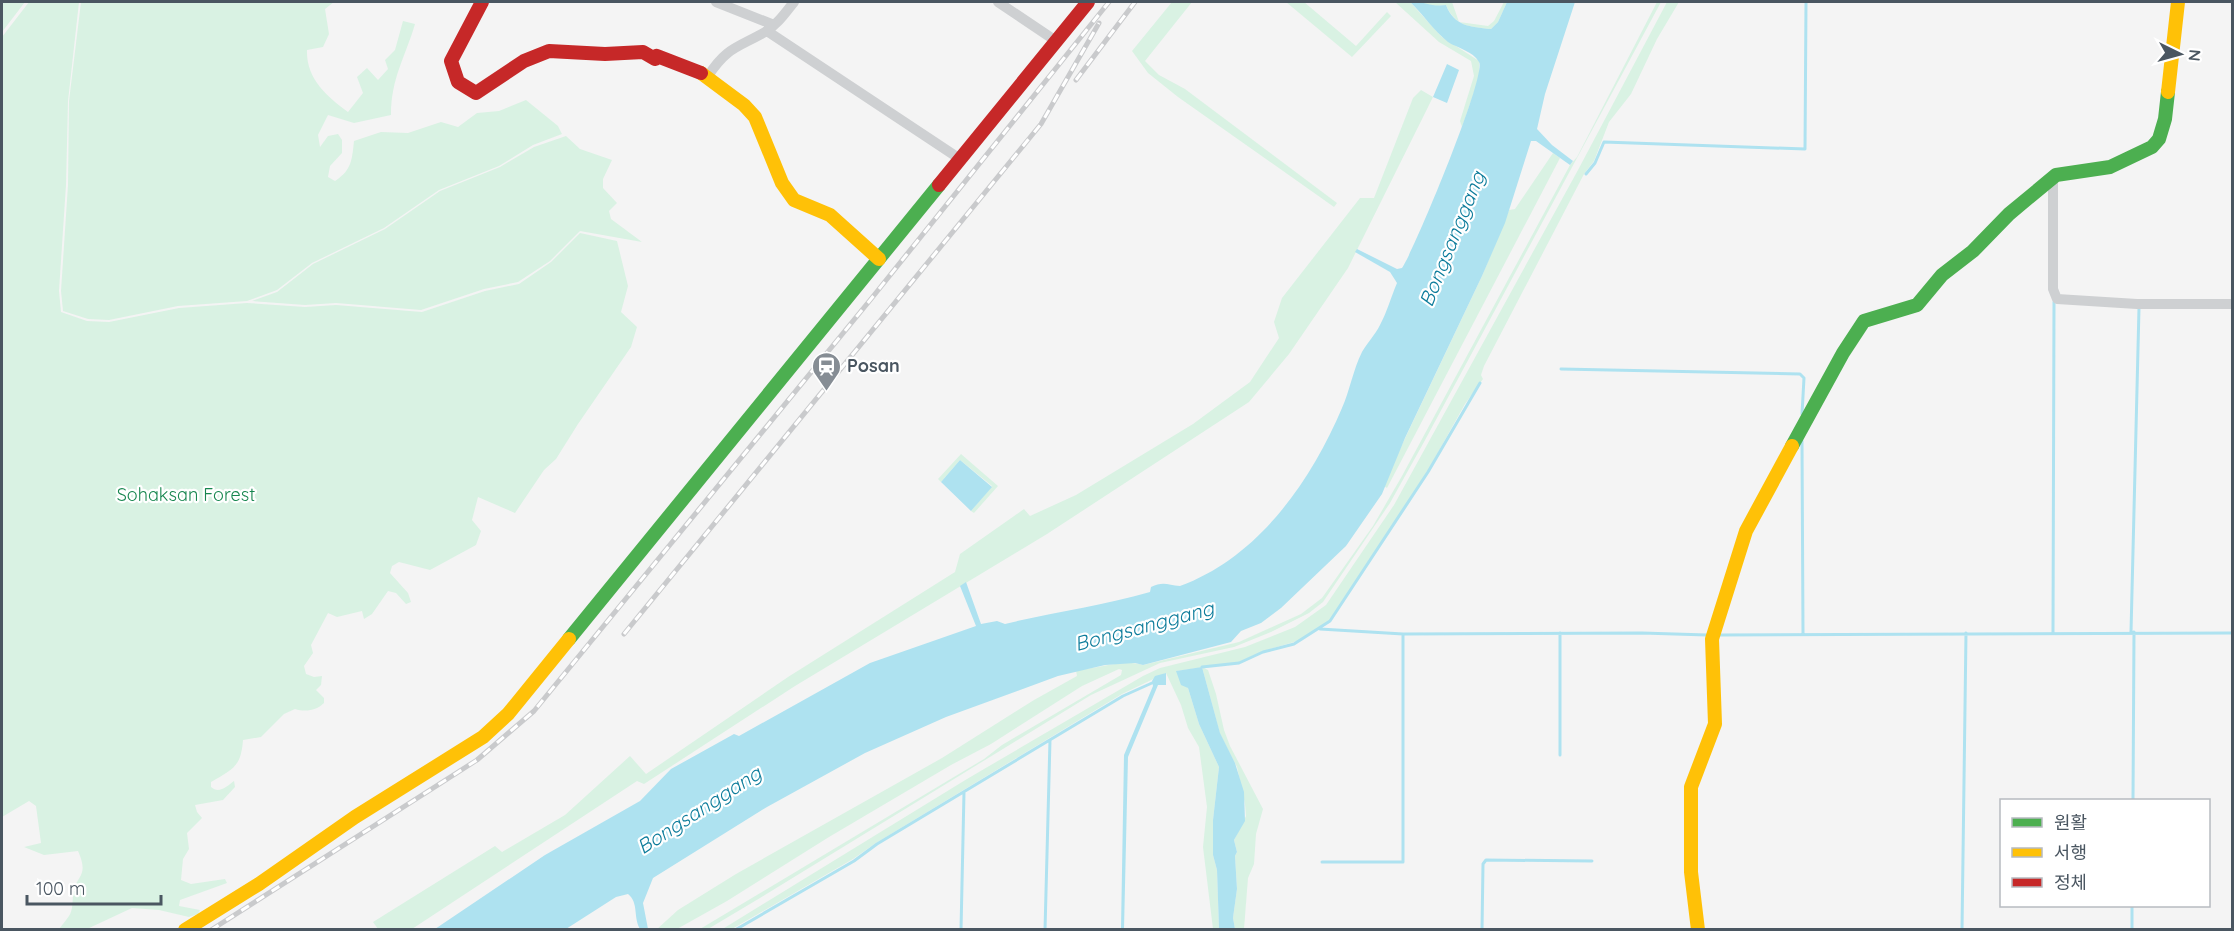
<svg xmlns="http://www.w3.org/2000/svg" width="2234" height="931" font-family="Quicksand,'Noto Sans KR',sans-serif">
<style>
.green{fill:#d9f2e3}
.water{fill:#aee2f0}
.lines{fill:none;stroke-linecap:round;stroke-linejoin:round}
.stream{stroke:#aee2f0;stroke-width:3}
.street{stroke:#ced0d2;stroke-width:10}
.fast{stroke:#4caf50;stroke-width:14}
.slow{stroke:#ffc107;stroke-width:14}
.jam{stroke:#c62828;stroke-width:14}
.rail-casing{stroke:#c9cacc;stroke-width:5}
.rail{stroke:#fff;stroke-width:3;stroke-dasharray:9;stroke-linecap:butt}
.labels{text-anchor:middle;stroke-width:4.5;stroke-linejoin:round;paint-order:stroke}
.poi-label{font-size:18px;font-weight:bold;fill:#4a5661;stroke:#fff;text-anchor:start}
.park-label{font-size:18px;fill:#17864f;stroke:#fff}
.water-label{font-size:20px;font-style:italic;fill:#0c7c9b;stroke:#fff}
</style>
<rect width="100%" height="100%" fill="#f4f4f4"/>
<path class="green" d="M 2,2 L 25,2 L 2,32 Z
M 29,2 L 79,2 L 68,101 L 66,185 L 59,291 L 61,312 L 87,321 L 109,322 L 179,308 L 247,303 L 305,307 L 336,305 L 422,312 L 485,291 L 519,284 L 551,262 L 580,233 L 617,241 L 628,286 L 621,312 L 637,327 L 631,347 L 578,424 L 556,459 L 544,470 L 515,513 L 478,497 L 472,520 L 481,531 L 476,545 L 430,570 L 399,562 L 392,566 L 390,573 L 408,593 L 411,602 L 406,604 L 396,593 L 388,591 L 372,614 L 364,619 L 362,611 L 337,617 L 328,613 L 311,645 L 313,653 L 304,666 L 306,674 L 314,677 L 322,676 L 321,685 L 316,690 L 324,698 L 324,703 C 316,711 305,712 295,709 L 284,714 L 261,737 L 243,740 C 241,767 233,769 211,782 L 211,787 C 219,794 226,787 234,781 L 235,787 L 223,800 L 195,805 L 197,812 L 202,818 L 187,833 L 189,849 L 183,859 L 181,880 L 191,884 L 225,879 L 227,883 L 180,900 L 179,906 L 200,910 L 198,914 L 189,917 L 159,910 L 132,908 L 87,929 L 59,929 C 72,913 72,914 73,895 C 75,875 90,878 78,851 L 44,855 L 24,847 L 41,843 L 36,806 L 29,801 L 2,817 L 2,37 Z
M 81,2 L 334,2 L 325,9 L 329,34 L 323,47 L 307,50 C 306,78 326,96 348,112 L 363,93 L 357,77 L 367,68 L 378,80 L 388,69 L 385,60 L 395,50 L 403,21 L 415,24 C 405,58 391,78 391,115 L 354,123 L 328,115 L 318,135 L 320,147 L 328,136 L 338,134 L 342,140 L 342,153 L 330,166 L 328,177 L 335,181 C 352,170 352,159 354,141 L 381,132 L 408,133 L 441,122 L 458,127 L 477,113 L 499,111 L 526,100 L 558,126 L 562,134 L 533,145 L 499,166 L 439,190 L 384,228 L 312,263 L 277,290 L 247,301 L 178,306 L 109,320 L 88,319 L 63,311 L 61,291 L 68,185 L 69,101 Z
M 1172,2 L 1192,2 L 1145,61 L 1159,75 L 1185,89 L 1337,203 L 1334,207 L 1178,97 L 1148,73 L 1132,51 Z
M 1286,2 L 1304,2 L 1356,46 L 1387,12 L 1391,16 L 1352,57 Z
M 1395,2 L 1410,2 L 1442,37 L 1479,61 L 1479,78 L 1462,127 L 1460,121 L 1474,76 L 1471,61 L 1439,42 Z
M 1421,2 L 1452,2 L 1459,22 L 1488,26 L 1494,21 L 1504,2 L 1507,2 L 1498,22 L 1491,29 C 1469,27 1455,26 1446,5 L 1430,7 Z
M 1657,2 L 1661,2 L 1424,442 L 1390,503 L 1323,602 L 1309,613 L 1271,632 L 1234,647 L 1160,663 L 1091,695 L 760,898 L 708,929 L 700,929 L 984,759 L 1002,745 L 1121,675 L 1122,670 L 1119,669 L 1082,686 L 991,744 L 951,765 L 829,837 L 727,901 L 677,929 L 656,930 L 678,910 L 736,874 L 942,758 L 1034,700 L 1077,676 L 1076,670 C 1097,669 1122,659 1143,665 L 1239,642 L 1301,614 L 1322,598 L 1373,526 L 1402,476 L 1570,165 L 1577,157 Z
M 1667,2 L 1679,2 L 1657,39 L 1631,94 L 1609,122 L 1594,161 L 1584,174 L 1484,366 L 1481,375 L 1483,379 L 1465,404 L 1427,472 L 1330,621 L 1301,640 L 1263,651 L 1239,662 L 1177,671 L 1188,688 L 1199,724 L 1219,767 L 1213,820 L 1213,855 L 1217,870 L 1219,929 L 1213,929 L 1203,847 L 1207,807 L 1199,747 L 1188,728 L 1181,705 L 1166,673 L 1122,694 L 876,843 L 853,859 L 732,929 L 721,930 L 967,779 L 1143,676 L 1160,668 L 1245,647 L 1295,627 L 1326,605 L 1394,505 L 1578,170 Z
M 1421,90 L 1433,97 L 1348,268 L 1289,354 L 1249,402 L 1047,534 L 795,686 L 644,784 L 637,781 L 412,929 L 378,929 L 373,922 L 495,846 L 502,852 L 565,815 L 630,756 L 646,774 L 788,677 L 955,572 L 960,554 L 1024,509 L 1030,516 L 1076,495 L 1193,424 L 1250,382 L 1279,338 L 1274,322 L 1282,298 L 1360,198 L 1374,198 L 1413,98 Z
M 566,136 L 580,149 L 612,160 L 603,179 L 603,188 L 617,203 L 609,211 L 611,219 L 642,242 L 580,231 L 550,261 L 518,282 L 484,289 L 421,310 L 336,303 L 305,305 L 252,301 L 277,292 L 313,264 L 385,229 L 440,191 L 500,167 L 534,147 Z
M 1553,153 L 1560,158 L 1387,488 L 1384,486 L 1391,468 L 1482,276 L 1509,210 L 1515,209 Z
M 961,454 L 998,486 L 974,513 L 971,511 L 992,486 L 960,460 L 941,482 L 938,479 Z
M 1202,667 L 1208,670 L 1216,694 L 1224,730 L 1230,746 L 1263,809 L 1256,834 L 1254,864 L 1248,878 L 1244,929 L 1235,929 L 1233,918 L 1237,889 L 1235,856 L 1237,852 L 1234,840 L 1246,816 L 1245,804 L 1237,767 L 1220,734 Z"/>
<path class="water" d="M 1410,2 C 1425,1 1430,7 1446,5 C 1454,26 1470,27 1491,29 L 1498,22 L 1507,2 L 1575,2 L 1545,94 L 1537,129 L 1552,145 L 1573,161 L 1570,165 L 1536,141 L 1531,141 L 1505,223 L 1482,276 L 1405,438 L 1382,494 L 1346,546 L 1281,608 L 1261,623 L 1241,631 L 1231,642 L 1143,665 L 1135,663 L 1105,665 L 1058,676 L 946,717 L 865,753 L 767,807 L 653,878 L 643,903 L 648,929 L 640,929 C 633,917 639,903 628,894 L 616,897 L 566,929 L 435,929 L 545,855 L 640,801 L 671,769 L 734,734 L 739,736 L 870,663 L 976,626 L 960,586 L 966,582 L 981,624 L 997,621 L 1005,624 C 1053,612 1102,606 1150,592 L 1151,587 C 1163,581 1168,585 1180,586 C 1258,557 1310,483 1342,408 C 1350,390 1353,370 1362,352 C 1367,343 1375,335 1380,325 C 1387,312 1391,297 1397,283 L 1390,272 L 1355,252 L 1357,249 L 1397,269 L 1402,268 C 1415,249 1487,75 1479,62 C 1473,51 1457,48 1448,42 C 1434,31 1423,14 1410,2 Z
M 1447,64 L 1459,70 L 1447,103 L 1433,97 Z
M 960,460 L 992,487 L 971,511 L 941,482 Z
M 1202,667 L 1220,733 L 1235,763 L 1244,792 L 1245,821 L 1234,840 L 1237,852 L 1235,856 L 1237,889 L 1233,918 L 1235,929 L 1219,929 L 1217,870 L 1213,855 L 1213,820 L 1219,767 L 1199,724 L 1188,688 L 1181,685 L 1176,671 Z
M 1166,673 L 1166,685 L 1158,685 L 1128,757 L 1124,929 L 1121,929 L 1124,755 L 1153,686 L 1152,681 L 1155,676 Z"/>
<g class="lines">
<path class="stream" d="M 1586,174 L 1595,163 L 1604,142 L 1805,149 L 1806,2
M 1561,369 L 1800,374 L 1804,378 L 1802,414
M 1802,441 L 1803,634
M 1320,629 L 1403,634 L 1642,633 L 1707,635
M 2053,632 L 2054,302
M 2131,632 L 2139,308
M 1719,635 L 2232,633
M 1202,667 L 1239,663 L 1263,652 L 1294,644 L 1330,621 L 1428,472 L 1480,383
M 1560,755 L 1560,633
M 2133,800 L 2134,632
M 1322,862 L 1403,862 L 1403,635
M 735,930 L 854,861 L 877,844 L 1123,696 L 1152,683
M 961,930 L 964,792
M 1045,930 L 1050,740
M 1482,930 L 1483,864 L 1486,860 L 1592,861
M 1962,930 L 1966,633
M 2132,930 L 2132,906"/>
<path class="street" d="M 716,2 L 774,25
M 998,2 L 1056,41
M 767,31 L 960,159
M 708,76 C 727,47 737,48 765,32 C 778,24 785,13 794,2
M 2050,180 L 2053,184 L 2053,289 L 2057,299 L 2137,304 L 2232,304"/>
<path class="fast" d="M 1792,446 L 1843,353 L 1864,321 L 1917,305 L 1942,275 L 1973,251 L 2009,214 L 2056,175 L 2110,167 L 2152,147 L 2159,139 L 2165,119 L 2168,92
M 569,639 L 939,185"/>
<path class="slow" d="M 701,73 L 744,105 L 755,117 L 782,183 L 794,200 L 830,215 L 879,259
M 2168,92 L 2178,2
M 185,930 L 259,884 L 355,817 L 483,737 L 508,714 L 569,639
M 1698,930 L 1691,872 L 1691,787 L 1715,724 L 1712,639 L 1746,531 L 1792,446"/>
<path class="jam" d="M 482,2 L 451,61 L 458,82 L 476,93 L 524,61 L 549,51 L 605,54 L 643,52 L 655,59 L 657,56 L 701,73
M 939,185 L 1088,2"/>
<defs>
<path id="rail" d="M 1076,80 L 1135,2
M 624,634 L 1041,124 L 1099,23
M 211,930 L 477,760 L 534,711 L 871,299 L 1109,2"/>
</defs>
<use href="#rail" class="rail-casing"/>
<use href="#rail" class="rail"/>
</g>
<defs>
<symbol id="station-pin" viewBox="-11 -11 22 30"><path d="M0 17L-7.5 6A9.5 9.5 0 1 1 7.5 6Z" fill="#868d94" stroke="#fff"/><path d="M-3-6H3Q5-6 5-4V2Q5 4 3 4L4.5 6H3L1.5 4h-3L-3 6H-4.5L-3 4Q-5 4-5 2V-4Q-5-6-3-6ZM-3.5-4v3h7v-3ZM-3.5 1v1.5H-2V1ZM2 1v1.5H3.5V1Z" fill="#fff"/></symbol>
</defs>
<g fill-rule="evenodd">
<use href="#station-pin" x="810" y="350" width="33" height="45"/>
</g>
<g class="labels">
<g class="poi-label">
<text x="847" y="372">Posan</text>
</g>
<g class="park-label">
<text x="186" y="501">Sohaksan Forest</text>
</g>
<g class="water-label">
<text transform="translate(1452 239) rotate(-68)" y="7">Bongsanggang</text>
<text transform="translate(1144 626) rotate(-15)" y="7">Bongsanggang</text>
<text transform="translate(699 810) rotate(-33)" y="7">Bongsanggang</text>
</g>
</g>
<rect width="2234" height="931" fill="none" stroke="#4a5661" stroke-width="6"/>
<rect x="2000" y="799" width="210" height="108" fill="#ffffff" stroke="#b7bbc0" stroke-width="1.5"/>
<rect x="2012" y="818" width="30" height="9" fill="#4caf50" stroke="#b7bbc0" stroke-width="1.5"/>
<text x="2054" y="829" font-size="18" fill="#4a5661">원활</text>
<rect x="2012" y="848" width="30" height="9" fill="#ffc107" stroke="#b7bbc0" stroke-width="1.5"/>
<text x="2054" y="859" font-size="18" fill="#4a5661">서행</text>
<rect x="2012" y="878" width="30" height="9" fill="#c62828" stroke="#b7bbc0" stroke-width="1.5"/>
<text x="2054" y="889" font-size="18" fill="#4a5661">정체</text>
<g transform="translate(2180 54) rotate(95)" stroke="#ffffff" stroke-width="4.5" paint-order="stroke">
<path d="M0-4.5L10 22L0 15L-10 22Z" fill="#4a5661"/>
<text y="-9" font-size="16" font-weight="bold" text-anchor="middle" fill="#4a5661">N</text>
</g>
<path d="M27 895v9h134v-9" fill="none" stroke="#4a5661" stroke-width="3"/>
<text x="36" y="895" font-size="18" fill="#4a5661" stroke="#ffffff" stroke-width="4.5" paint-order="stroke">100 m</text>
</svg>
